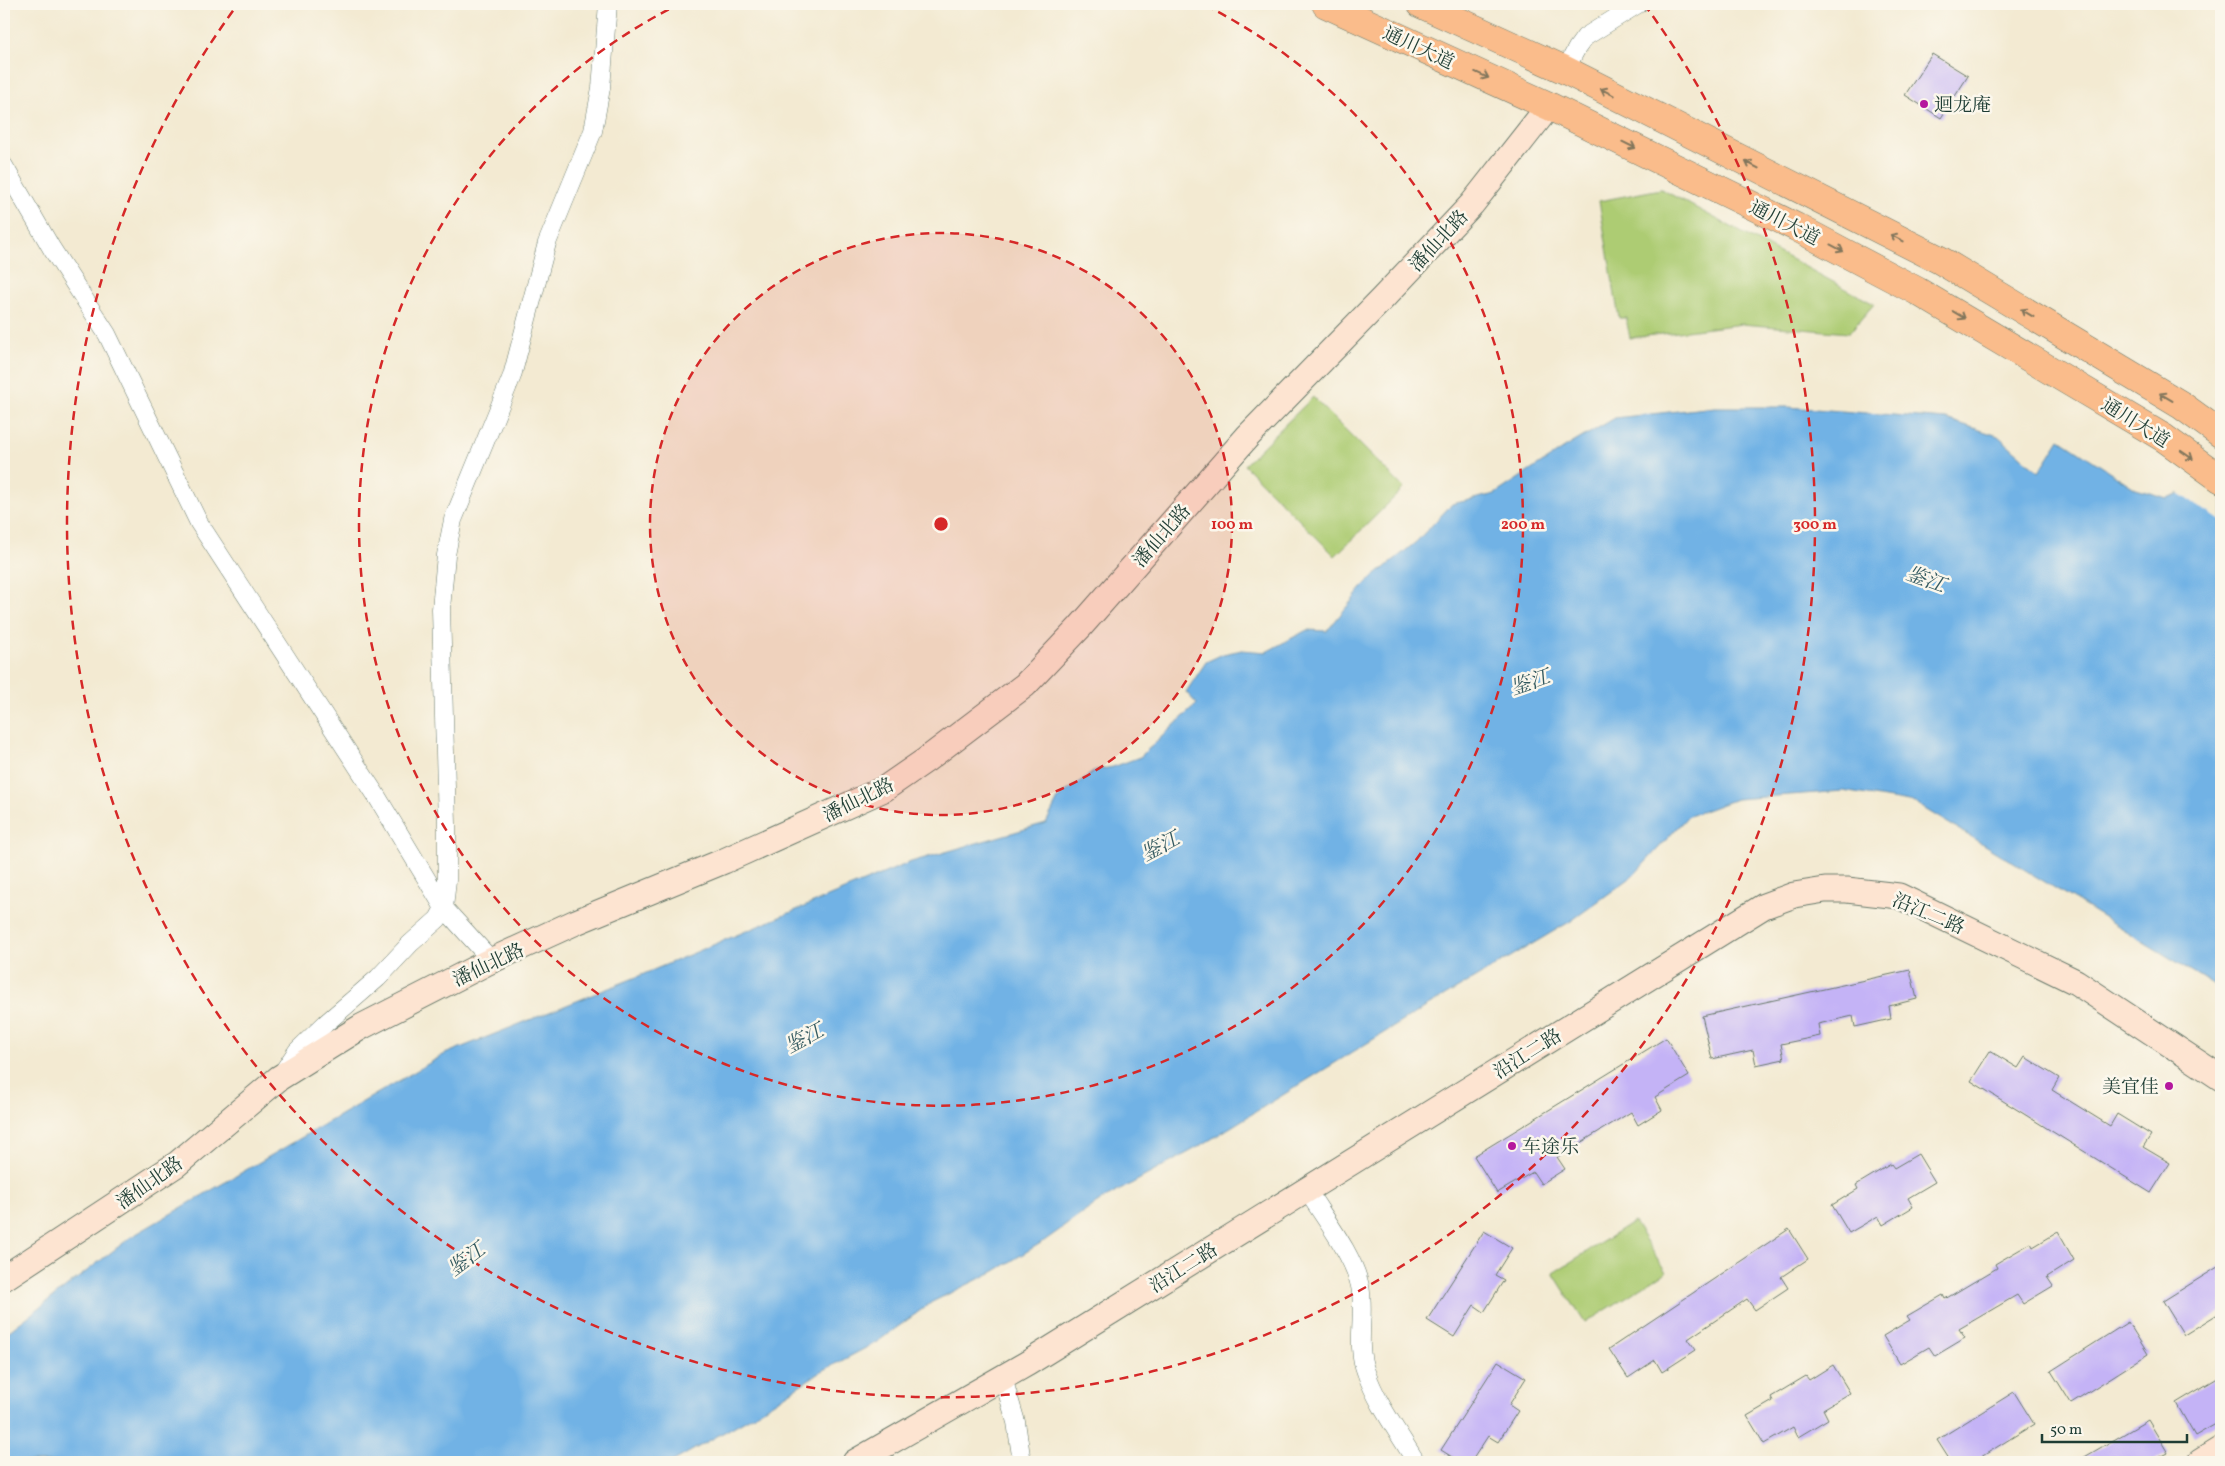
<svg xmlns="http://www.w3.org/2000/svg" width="2225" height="1466" font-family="Vollkorn,'Noto Serif SC',serif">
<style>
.green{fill:#adcc73;stroke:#668454}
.water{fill:#71b2e5;stroke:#48788c}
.pier{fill:#f3ead2}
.building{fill:#c4b3f6}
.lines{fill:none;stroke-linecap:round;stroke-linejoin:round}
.street-casing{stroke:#697a6b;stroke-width:19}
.secondary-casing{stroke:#697a6b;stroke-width:27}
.primary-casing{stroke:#697a6b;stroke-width:29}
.street{stroke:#fff;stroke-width:18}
.secondary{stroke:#fde4d1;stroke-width:25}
.primary{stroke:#fabc8b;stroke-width:28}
.oneway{stroke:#82765b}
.ring{fill:none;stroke:#d62828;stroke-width:2.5;stroke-dasharray:9 6}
.poi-dot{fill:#b5179e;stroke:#fbf7ec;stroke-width:2}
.labels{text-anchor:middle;stroke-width:5;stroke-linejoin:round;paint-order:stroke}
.street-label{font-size:19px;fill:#1f3d34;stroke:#fbf7ec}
.poi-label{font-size:19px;fill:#1f3d34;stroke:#fbf7ec;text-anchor:start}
.water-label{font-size:20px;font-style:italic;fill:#345a60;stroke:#fbf7ec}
.centre{fill:#d62828;stroke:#fbf7ec;stroke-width:2.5}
.ring-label{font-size:15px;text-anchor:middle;font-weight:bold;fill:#d62828;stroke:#fbf7ec;stroke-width:5;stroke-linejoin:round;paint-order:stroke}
</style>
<rect width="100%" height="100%" fill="#fbf7ec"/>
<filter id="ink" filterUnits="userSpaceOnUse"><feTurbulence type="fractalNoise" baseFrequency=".02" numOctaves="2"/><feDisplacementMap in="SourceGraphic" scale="10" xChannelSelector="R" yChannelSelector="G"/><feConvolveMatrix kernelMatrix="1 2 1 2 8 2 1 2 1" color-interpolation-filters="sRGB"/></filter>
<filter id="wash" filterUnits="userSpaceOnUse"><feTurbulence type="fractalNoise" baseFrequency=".0096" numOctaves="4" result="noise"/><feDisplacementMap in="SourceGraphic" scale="20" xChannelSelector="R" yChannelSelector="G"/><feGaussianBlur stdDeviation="1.12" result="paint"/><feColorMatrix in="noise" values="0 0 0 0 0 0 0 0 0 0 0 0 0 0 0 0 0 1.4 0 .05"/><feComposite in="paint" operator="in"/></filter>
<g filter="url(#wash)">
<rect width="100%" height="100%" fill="#f3ead2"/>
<path class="green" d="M 1661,189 L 1874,304 L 1849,333 L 1742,324 L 1630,338 L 1626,318 L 1619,318 L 1599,201 Z
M 1313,397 L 1404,488 L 1335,556 L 1244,465 Z
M 1634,1222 L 1666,1272 L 1585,1323 L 1553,1273 Z"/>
<path class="water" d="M 1715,407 L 1788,407 L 1946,419 L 1998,436 L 2039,472 L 2060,439 L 2136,489 L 2167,498 L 2202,485 L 2221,466 L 2221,989 L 1915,803 L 1843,791 L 1736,799 L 1687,817 L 1633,876 L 1571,921 L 1421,1010 L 1200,1146 L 1100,1201 L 1044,1241 L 995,1271 L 932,1302 L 877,1342 L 822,1371 L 754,1415 L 672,1462 L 4,1462 L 4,1335 L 131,1237 L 445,1054 L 639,976 L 911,862 L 1046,823 L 1059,797 L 1096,770 L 1113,767 L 1140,757 L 1197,704 L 1186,692 L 1206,662 L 1223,654 L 1242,650 L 1266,652 L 1307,630 L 1327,631 L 1367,582 L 1416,542 L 1452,504 L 1495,494 L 1566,447 L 1615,418 Z"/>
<path class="pier" d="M 2221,463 L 2221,521 L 2177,492 L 2201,483 Z"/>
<g id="blocks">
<path class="building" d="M 1932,54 L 1968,76 L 1941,118 L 1905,95 Z
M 1910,970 L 1917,999 L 1889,1006 L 1891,1019 L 1855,1027 L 1853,1016 L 1818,1024 L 1820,1036 L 1781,1044 L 1784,1059 L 1756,1065 L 1753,1050 L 1712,1059 L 1702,1016 Z
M 1666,1038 L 1689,1076 L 1655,1097 L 1662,1110 L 1638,1125 L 1631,1112 L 1557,1157 L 1565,1169 L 1541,1184 L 1533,1172 L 1497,1193 L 1474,1156 Z
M 1990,1051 L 2018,1068 L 2025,1057 L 2059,1078 L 2052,1090 L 2110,1126 L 2117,1114 L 2151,1135 L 2143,1147 L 2170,1163 L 2151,1193 L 1971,1081 Z
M 1918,1154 L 1935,1182 L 1908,1198 L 1913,1207 L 1883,1225 L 1878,1216 L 1849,1233 L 1832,1205 L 1858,1189 L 1856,1185 L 1891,1164 L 1894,1168 Z
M 1789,1229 L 1808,1259 L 1781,1277 L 1788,1288 L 1755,1310 L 1747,1299 L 1688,1339 L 1696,1350 L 1662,1372 L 1655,1360 L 1628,1378 L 1609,1349 Z
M 1484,1231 L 1512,1248 L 1495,1275 L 1504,1280 L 1484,1312 L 1474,1305 L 1454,1337 L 1427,1320 Z
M 2058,1232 L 2074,1260 L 2047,1277 L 2053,1286 L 2023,1304 L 2017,1295 L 1959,1329 L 1965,1338 L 1935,1356 L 1929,1347 L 1900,1364 L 1883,1336 L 1910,1320 L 1907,1316 L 1943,1295 L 1945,1299 L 1997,1268 L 1995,1264 L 2031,1243 L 2033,1247 Z
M 2221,1265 L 2221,1312 L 2184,1335 L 2163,1301 Z
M 2128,1322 L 2148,1354 L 2071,1403 L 2051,1371 Z
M 1498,1361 L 1526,1378 L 1509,1405 L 1518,1411 L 1498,1442 L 1488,1436 L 1471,1462 L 1460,1462 L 1441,1450 Z
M 1833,1365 L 1850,1393 L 1823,1409 L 1828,1419 L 1798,1437 L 1793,1427 L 1764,1444 L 1747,1416 L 1773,1401 L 1771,1397 L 1806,1376 L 1809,1380 Z
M 2221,1376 L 2221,1421 L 2195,1436 L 2176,1403 Z
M 2014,1392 L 2034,1424 L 1973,1462 L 1951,1462 L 1937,1440 Z
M 2148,1420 L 2168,1453 L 2151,1462 L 2076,1462 Z"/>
</g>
</g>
<g filter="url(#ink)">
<use href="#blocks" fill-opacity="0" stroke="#697a6b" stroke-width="1"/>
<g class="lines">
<defs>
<path id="street" d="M 1565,70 L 1577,48 L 1585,37 L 1638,4
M 4,166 L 52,249 L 107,334 L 199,523 L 376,795 L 444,908 L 492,961
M 283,1072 L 297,1051 L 326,1023 L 378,978 L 410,944 L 438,919 L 444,908 L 447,880 L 447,824 L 441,609 L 446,555 L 453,520 L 512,376 L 547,243 L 593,131 L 601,88 L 608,4
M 1307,1190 C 1324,1218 1353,1254 1360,1286 C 1366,1315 1355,1344 1366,1372 C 1377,1404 1399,1433 1416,1462
M 1003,1378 L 1016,1422 L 1022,1462"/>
<path id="secondary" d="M 4,1278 L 177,1164 L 279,1078 L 361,1027 L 486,963 L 576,922 L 724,861 L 884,789 L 926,760 L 1025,685 L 1080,627 L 1248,436 L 1382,299 L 1472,204 L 1549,106
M 855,1462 L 1028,1363 L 1764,906 L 1794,895 L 1825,890 L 1847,890 L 1899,896 L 2076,982 L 2221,1078
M 2200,1462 L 2221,1449"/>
<path id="primary" d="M 1326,4 L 1549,106 L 1796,227 L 1917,291 L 2164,438 L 2221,479
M 1421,4 L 1565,70 L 1940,260 L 2181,405 L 2221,434"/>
</defs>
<use href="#street" class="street-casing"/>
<use href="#secondary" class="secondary-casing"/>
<use href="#primary" class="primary-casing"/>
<use href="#street" class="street"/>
<use href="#secondary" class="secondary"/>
<use href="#primary" class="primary"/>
</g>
<defs><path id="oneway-shaft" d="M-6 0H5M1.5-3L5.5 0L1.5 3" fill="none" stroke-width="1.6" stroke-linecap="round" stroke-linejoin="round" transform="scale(1.25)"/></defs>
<g class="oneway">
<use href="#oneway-shaft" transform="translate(1482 75) rotate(24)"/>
<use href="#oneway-shaft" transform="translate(1607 92) rotate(-153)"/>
<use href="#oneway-shaft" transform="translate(1629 145) rotate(26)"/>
<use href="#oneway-shaft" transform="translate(1752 165) rotate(-153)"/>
<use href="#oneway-shaft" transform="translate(1897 238) rotate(-153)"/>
<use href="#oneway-shaft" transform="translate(1837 248) rotate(28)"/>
<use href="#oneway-shaft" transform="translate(2027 313) rotate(-149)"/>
<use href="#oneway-shaft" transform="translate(1959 315) rotate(31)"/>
<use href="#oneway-shaft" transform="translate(2166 397) rotate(-149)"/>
<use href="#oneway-shaft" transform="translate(2187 455) rotate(35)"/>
</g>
</g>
<circle cx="941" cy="524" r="291" fill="#d62828" fill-opacity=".12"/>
<g class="ring">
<circle cx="941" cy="524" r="291"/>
<path d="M1205 5A582 582 0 1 1 677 5"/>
<path d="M1644 4A874 874 0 1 1 238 4"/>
</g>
<g class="poi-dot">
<circle cx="1924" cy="104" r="5"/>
<circle cx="2169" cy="1086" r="5"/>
<circle cx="1512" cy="1146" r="5"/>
</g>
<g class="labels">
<g class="street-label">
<text transform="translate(1419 47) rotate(25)" y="7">通川大道</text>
<text transform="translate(1785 222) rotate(27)" y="7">通川大道</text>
<text transform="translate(1438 240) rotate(-47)" y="7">潘仙北路</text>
<text transform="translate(2136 422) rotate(32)" y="7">通川大道</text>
<text transform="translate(1161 535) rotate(-49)" y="7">潘仙北路</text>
<text transform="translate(858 799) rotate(-26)" y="7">潘仙北路</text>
<text transform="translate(1929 913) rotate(23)" y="7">沿江二路</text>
<text transform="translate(488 964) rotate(-25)" y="7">潘仙北路</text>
<text transform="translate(1527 1053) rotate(-32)" y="7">沿江二路</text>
<text transform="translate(149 1182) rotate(-35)" y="7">潘仙北路</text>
<text transform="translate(1183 1267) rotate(-32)" y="7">沿江二路</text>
</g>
<g class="poi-label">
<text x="1934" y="111">迴龙庵</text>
<text x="2159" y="1093" text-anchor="end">美宜佳</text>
<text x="1522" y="1153">车途乐</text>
</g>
<g class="water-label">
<text transform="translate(1926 579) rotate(20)" y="7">鉴江</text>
<text transform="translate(1530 682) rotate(-19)" y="7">鉴江</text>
<text transform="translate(1160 846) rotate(-28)" y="7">鉴江</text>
<text transform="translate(804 1038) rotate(-28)" y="7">鉴江</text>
<text transform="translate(466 1259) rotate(-37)" y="7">鉴江</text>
</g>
</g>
<circle cx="941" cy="524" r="8" class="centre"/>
<g class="ring-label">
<text x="1232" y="529">100 m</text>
<text x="1523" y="529">200 m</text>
<text x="1815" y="529">300 m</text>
</g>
<rect width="2225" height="1466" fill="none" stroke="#fbf7ec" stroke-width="20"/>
<path d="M2042 1434v8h145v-8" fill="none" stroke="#1f3d34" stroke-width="2.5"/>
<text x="2050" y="1434" font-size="15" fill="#1f3d34" stroke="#fbf7ec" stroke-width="4" paint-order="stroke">50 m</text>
</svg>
